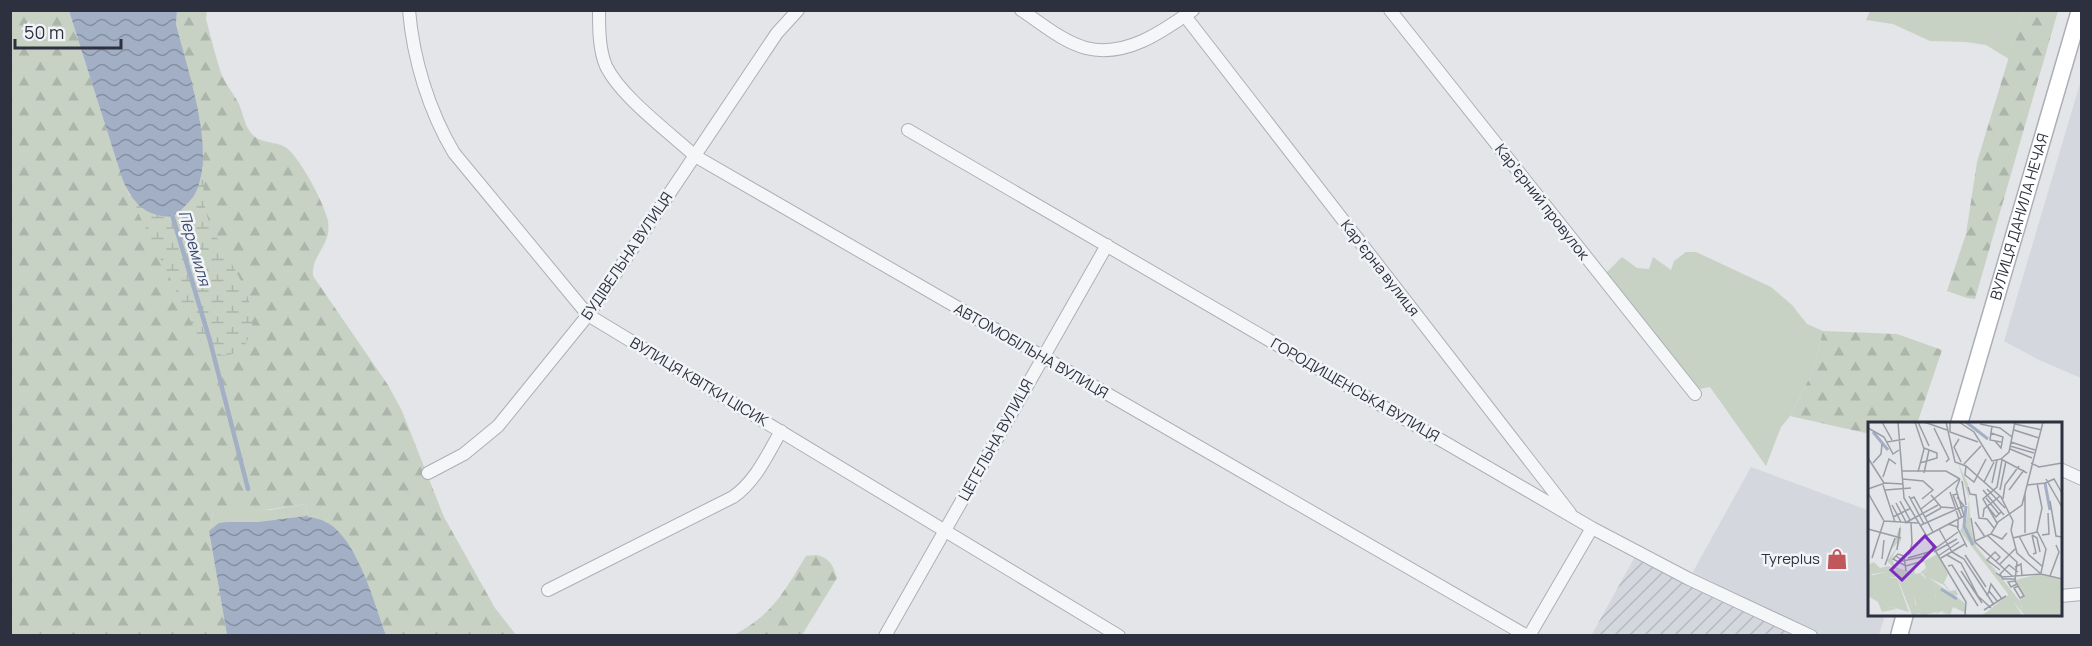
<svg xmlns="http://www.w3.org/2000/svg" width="2092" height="646" font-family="Manrope,sans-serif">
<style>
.built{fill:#d5d7de}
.industrial{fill:url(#industrial-furrows)}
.grass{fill:#c7d2c5}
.forest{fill:url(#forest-firs)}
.wetland{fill:url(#wetland-marsh)}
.water{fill:url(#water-waves)}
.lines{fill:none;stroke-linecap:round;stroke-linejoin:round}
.stream{stroke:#a2afc5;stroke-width:4.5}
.minor-casing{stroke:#acafb6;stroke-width:14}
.secondary-casing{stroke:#acafb6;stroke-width:19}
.minor{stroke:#f5f6f8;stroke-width:12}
.secondary{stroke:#fff;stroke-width:16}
.labels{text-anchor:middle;stroke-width:5;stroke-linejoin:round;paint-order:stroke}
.street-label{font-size:15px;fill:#2d313f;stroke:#f2f4f7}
.poi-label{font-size:15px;fill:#2d313f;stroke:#f2f4f7;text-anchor:end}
.water-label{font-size:16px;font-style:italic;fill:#3b4c6f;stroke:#f2f4f7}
.inset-river{fill:none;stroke:#a2afc5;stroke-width:3}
.inset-road{fill:none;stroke:#9a9da5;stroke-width:1.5}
.view{fill:#7b2cbf;fill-opacity:0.15;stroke:#7b2cbf;stroke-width:3}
.inset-edge{fill:none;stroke:#2d313f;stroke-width:3}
</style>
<defs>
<pattern id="industrial-furrows" width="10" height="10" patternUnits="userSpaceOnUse" patternTransform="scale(1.5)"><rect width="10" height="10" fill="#d5d7de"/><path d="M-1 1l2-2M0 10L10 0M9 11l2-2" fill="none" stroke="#b7b9c0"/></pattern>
<pattern id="forest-firs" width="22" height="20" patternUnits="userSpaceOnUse" patternTransform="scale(1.5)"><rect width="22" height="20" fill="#c7d2c5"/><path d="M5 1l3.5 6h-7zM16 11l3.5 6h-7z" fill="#abb5aa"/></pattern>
<pattern id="wetland-marsh" width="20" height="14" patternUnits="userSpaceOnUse" patternTransform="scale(1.5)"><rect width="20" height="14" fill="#c7d2c5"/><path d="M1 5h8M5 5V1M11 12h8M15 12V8" fill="none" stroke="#abb5aa"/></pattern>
<pattern id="water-waves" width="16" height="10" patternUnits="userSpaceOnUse" patternTransform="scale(1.5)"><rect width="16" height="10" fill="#a2afc5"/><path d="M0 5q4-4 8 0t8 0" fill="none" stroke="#848fa1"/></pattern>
</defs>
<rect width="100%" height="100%" fill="#e3e5e9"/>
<path class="built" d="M 2081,80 L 2082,378 L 2081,378 L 2037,359 L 2004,341 Z
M 1751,467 L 1870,511 L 1870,614 L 1885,615 L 1879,635 L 1811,635 L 1689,579 Z"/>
<path class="industrial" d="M 1637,553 L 1811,636 L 1591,636 Z"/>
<path class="grass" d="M 1870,11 L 2023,11 L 2009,59 L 1986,45 L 1966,42 L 1930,41 L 1893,24 L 1866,20 Z
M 1686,252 L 1696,252 L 1771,287 L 1792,305 L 1807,324 L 1823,331 L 1812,373 L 1790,416 L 1781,427 L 1766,466 L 1710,387 L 1699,389 L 1606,273 L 1622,257 L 1637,268 L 1649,269 L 1653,257 L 1671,270 L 1674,261 Z
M 307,504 L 306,516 L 257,522 L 227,522 L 209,531 L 214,511 L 270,510 Z"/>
<path class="forest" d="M 10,11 L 69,11 L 123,181 L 130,196 L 138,206 L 200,121 L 176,24 L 177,11 L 207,11 L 206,19 C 211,37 215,55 221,73 C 225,84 234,94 239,104 C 243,113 244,123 249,130 C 258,145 272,140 285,147 C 299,155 325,205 328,221 C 332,246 311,254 313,276 L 388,385 L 402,411 L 444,517 L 495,608 L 516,635 L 386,635 L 373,599 L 327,522 L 306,516 L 307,504 L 251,512 L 214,511 L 209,531 L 227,635 L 11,635 Z
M 2023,11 L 2058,11 L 1975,299 L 1967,298 L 1947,291 L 1966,234 L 1977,162 Z
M 1823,331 L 1897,334 L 1942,350 L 1917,424 L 1870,424 L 1870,434 L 1790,416 L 1812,373 Z
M 816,555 C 830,558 833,565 837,578 L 802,635 L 734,635 C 774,613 783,593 806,556 Z"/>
<path class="wetland" d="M 203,156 C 204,175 202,197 207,216 C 218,251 270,305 246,343 C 241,351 232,356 223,355 C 211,353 204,345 198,336 L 130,196 L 134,197 L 202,173 Z"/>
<path class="water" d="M 69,11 L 177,11 L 176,24 C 187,69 214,143 198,187 C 196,194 190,201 185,206 C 178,214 172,218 162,216 C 141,213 131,198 123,181 Z
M 306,516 C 313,518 322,519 328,523 C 358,541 374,603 386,635 L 227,635 L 209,531 L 219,523 L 227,522 L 257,522 Z"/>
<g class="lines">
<path class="stream" d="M 171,211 L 210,341 L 248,489"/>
<defs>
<path id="minor" d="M 409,10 C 413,59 429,111 454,153 L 588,315 L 1119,636
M 599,10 C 599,28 599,50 606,66 C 621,97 669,132 695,156 L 1527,636
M 1021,10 C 1041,23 1063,42 1086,48 C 1125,58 1162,32 1193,10
M 1390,10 L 1695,394
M 1185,16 L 1570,513
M 908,130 L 1592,528 L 1689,579 L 1811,636
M 2060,469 L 2082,479
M 428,473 L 464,454 L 498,426 L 588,315 L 777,33 L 798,10
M 548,590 L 733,497 C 756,481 767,455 781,431
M 2060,596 L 2082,594
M 885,636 L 1107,245
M 1529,636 L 1592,528"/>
<g id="secondary">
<path id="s1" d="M 1959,424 L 2080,10"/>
<path d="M 1899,636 L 1905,614"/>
</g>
</defs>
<use href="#minor" class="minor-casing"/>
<use href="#secondary" class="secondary-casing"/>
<use href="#minor" class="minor"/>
<use href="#secondary" class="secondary"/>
</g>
<defs>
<symbol id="shop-bare" viewBox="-9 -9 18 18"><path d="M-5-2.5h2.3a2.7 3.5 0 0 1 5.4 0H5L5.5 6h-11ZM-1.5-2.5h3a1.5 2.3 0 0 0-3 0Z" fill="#bf575b" stroke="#f2f4f7" stroke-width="2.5" paint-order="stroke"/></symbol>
</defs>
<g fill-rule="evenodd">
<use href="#shop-bare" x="1822" y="544" width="30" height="30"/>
</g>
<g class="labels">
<g class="street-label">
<text transform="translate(1542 202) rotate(52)" y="5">Карʼєрний провулок</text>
<text dy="5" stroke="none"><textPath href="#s1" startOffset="216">ВУЛИЦЯ ДАНИЛА НЕЧАЯ</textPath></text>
<text transform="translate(627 256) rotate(-56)" y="5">БУДІВЕЛЬНА ВУЛИЦЯ</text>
<text transform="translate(1380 268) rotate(52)" y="5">Карʼєрна вулиця</text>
<text transform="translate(1031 351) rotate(30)" y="5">АВТОМОБІЛЬНА ВУЛИЦЯ</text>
<text transform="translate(699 382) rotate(31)" y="5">ВУЛИЦЯ КВІТКИ ЦІСИК</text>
<text transform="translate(1355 390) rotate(30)" y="5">ГОРОДИЩЕНСЬКА ВУЛИЦЯ</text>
<text transform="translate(996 440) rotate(-61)" y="5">ЦЕГЕЛЬНА ВУЛИЦЯ</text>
</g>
<g class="poi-label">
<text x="1820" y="564">Tyreplus</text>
</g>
<g class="water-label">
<text transform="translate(195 248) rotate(74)" y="6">Перемиля</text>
</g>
</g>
<g transform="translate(1868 422)">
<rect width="194" height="194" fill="#e3e5e9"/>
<path d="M 90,41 L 100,62 L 103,106 L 108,124 L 151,178 L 156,193 L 92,109 L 99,96 L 101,77 ZM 67,126 L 80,152 L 76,161 L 82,169 L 88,168 L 90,173 L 85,174 L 76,163 L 61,156 L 61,146 L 55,152 L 52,151 L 58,146 L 56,139 L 68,133 ZM 18,150 L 19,156 L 29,156 L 41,190 L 20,184 L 0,165 L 1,154 Z" fill="#c7d2c5"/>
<path d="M 33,102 L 33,118 L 24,136 L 27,145 L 43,150 L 46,144 L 47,152 L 52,151 L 59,158 L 55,152 L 61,146 L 61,156 L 97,181 L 98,191 L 85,185 L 82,193 L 72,190 L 66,193 L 71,189 L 82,192 L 68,177 L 66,166 L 52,161 L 44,164 L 49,192 L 56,193 L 44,193 L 29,155 L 19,156 L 18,150 L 4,152 L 0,161 L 0,143 L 6,140 L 12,146 L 21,144 L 29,149 L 19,139 L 28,127 L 29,121 L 25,126 L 24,125 ZM 172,152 L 193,158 L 193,193 L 156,193 L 151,178 L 156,174 L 147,158 ZM 0,165 L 20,184 L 29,187 L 14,190 L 10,180 L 0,174 ZM 141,172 L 154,193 L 114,193 L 119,190 Z" fill="#c7d2c5"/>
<path d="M 55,158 L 66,166 L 68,177 L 86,177 L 82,192 L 74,189 L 56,193 L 45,190 L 48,182 L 43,164 Z" fill="#c7d2c5"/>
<path class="inset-river" d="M 98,0 L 120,17M 5,10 L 20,28M 177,61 L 182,88M 98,84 L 96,104 L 105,123M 73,167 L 89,177"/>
<path class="inset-road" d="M 14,0 L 24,18M 30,0 L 36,76 L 98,180 L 97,193M 47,0 L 56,27 L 50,50M 50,0 L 61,24M 56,0 L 79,8M 78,0 L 87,40 L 98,44 L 133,75 L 145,99 L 143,108 L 149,131 L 173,152M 82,0 L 82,10 L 110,20M 91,0 L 106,10 L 124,39 L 133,37 L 159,51M 112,2 L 132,6 L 144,15M 147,2 L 174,8M 124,4 L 122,18 L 133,20M 0,6 L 16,15 L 25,32 L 31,28M 66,6 L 81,37 L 78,40M 146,8 L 171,16M 123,11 L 135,15 L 133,26 L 127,19M 0,13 L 0,36M 91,17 L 86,25 L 93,40M 19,20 L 37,17M 143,20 L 167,28M 142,24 L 166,31M 142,27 L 164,36M 0,36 L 16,61M 133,37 L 141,30 L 147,0M 5,41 L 13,32 L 14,22M 52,41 L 69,36 L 69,31 L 56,26M 163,41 L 171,45 L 194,41M 96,42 L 113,24M 98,44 L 97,53 L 106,60 L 118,37M 34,49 L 78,49 L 92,57M 56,51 L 61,28M 15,55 L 21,37 L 28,42M 35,57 L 55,59 L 65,68 L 54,77M 92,57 L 88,67 L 96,94M 178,57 L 194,85M 94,59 L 98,83M 116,60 L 126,40M 124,61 L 129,38M 169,61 L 174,86 L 169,109 L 178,127 L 173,151M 177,61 L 186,57 L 194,71M 15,63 L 27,100M 159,63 L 178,61M 100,65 L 102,72 L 108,73 L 111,96 L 119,97 L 126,106M 0,67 L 17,61 L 35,62M 119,67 L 137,86M 17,68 L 43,66M 115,68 L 136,93M 132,68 L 138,39M 141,68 L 156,48M 82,70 L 91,97M 0,71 L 16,99M 89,72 L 85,73 L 94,96M 63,73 L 73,85 L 86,86M 41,74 L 56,102M 118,76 L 131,92M 42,77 L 46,75 L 65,110M 135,77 L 137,63 L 151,44M 32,79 L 42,98M 182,79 L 188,114 L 194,115M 28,81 L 38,100M 24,83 L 33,100M 120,85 L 128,95 L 133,90M 53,87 L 91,57M 25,95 L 43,86M 57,95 L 73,86M 115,95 L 116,87 L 132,74M 103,96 L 107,120 L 144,154M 16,99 L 50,101M 107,100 L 117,115M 37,101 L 70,83M 129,101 L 115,77 L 129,65 L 134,38M 80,102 L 90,105 L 90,97M 53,103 L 96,84 L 89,75M 89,105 L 99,125M 0,107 L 33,116M 71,107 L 84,130M 157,111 L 157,71M 123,112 L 134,117 L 139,111M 164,113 L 168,131 L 165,132M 164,113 L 169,116 L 172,130M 174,113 L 181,112 L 180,91M 58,114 L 96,94M 120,114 L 149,140 L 147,159 L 156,174 L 152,176 L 146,166 L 150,164M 151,114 L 161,133 L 175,145M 145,116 L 169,110M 107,119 L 123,112 L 130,100 L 154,83 L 175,0M 29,128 L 32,106M 66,130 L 89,117M 84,130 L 96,137 L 126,183M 79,133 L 93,141 L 110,174 L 123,186M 97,133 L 118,165M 28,134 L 35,139 L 58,134M 36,134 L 30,132 L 25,137 L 38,144 L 55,139 L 57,131M 70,134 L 91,120M 4,136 L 16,99M 40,136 L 64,129 L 90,110M 73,136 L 97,122M 14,137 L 16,118M 128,139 L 132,135 L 127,130 L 119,138 L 132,148M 132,142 L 147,127M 17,143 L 27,116M 80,144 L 84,143 L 110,184M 147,145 L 153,142 L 154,154M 38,149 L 36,134 L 42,131 L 44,121 L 43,101M 93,149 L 114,181M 128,151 L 134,155 L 173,152 L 194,157M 182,154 L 191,130 L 188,123M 147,157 L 135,157 L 132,152 L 141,143 L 150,150M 147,159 L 140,160 L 143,165 L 149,162M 121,169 L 123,162 L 134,177M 119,174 L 121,169 L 130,180M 116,188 L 138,174"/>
<path class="view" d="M 57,114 L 67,125 L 34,158 L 23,148 Z"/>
<rect width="194" height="194" class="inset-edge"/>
</g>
<rect width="2092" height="646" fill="none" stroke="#2d313f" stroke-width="24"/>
<path d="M15 39v9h106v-9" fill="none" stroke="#2d313f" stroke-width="3"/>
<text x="24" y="39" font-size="18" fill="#2d313f" stroke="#f2f4f7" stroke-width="4.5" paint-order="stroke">50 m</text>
</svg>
